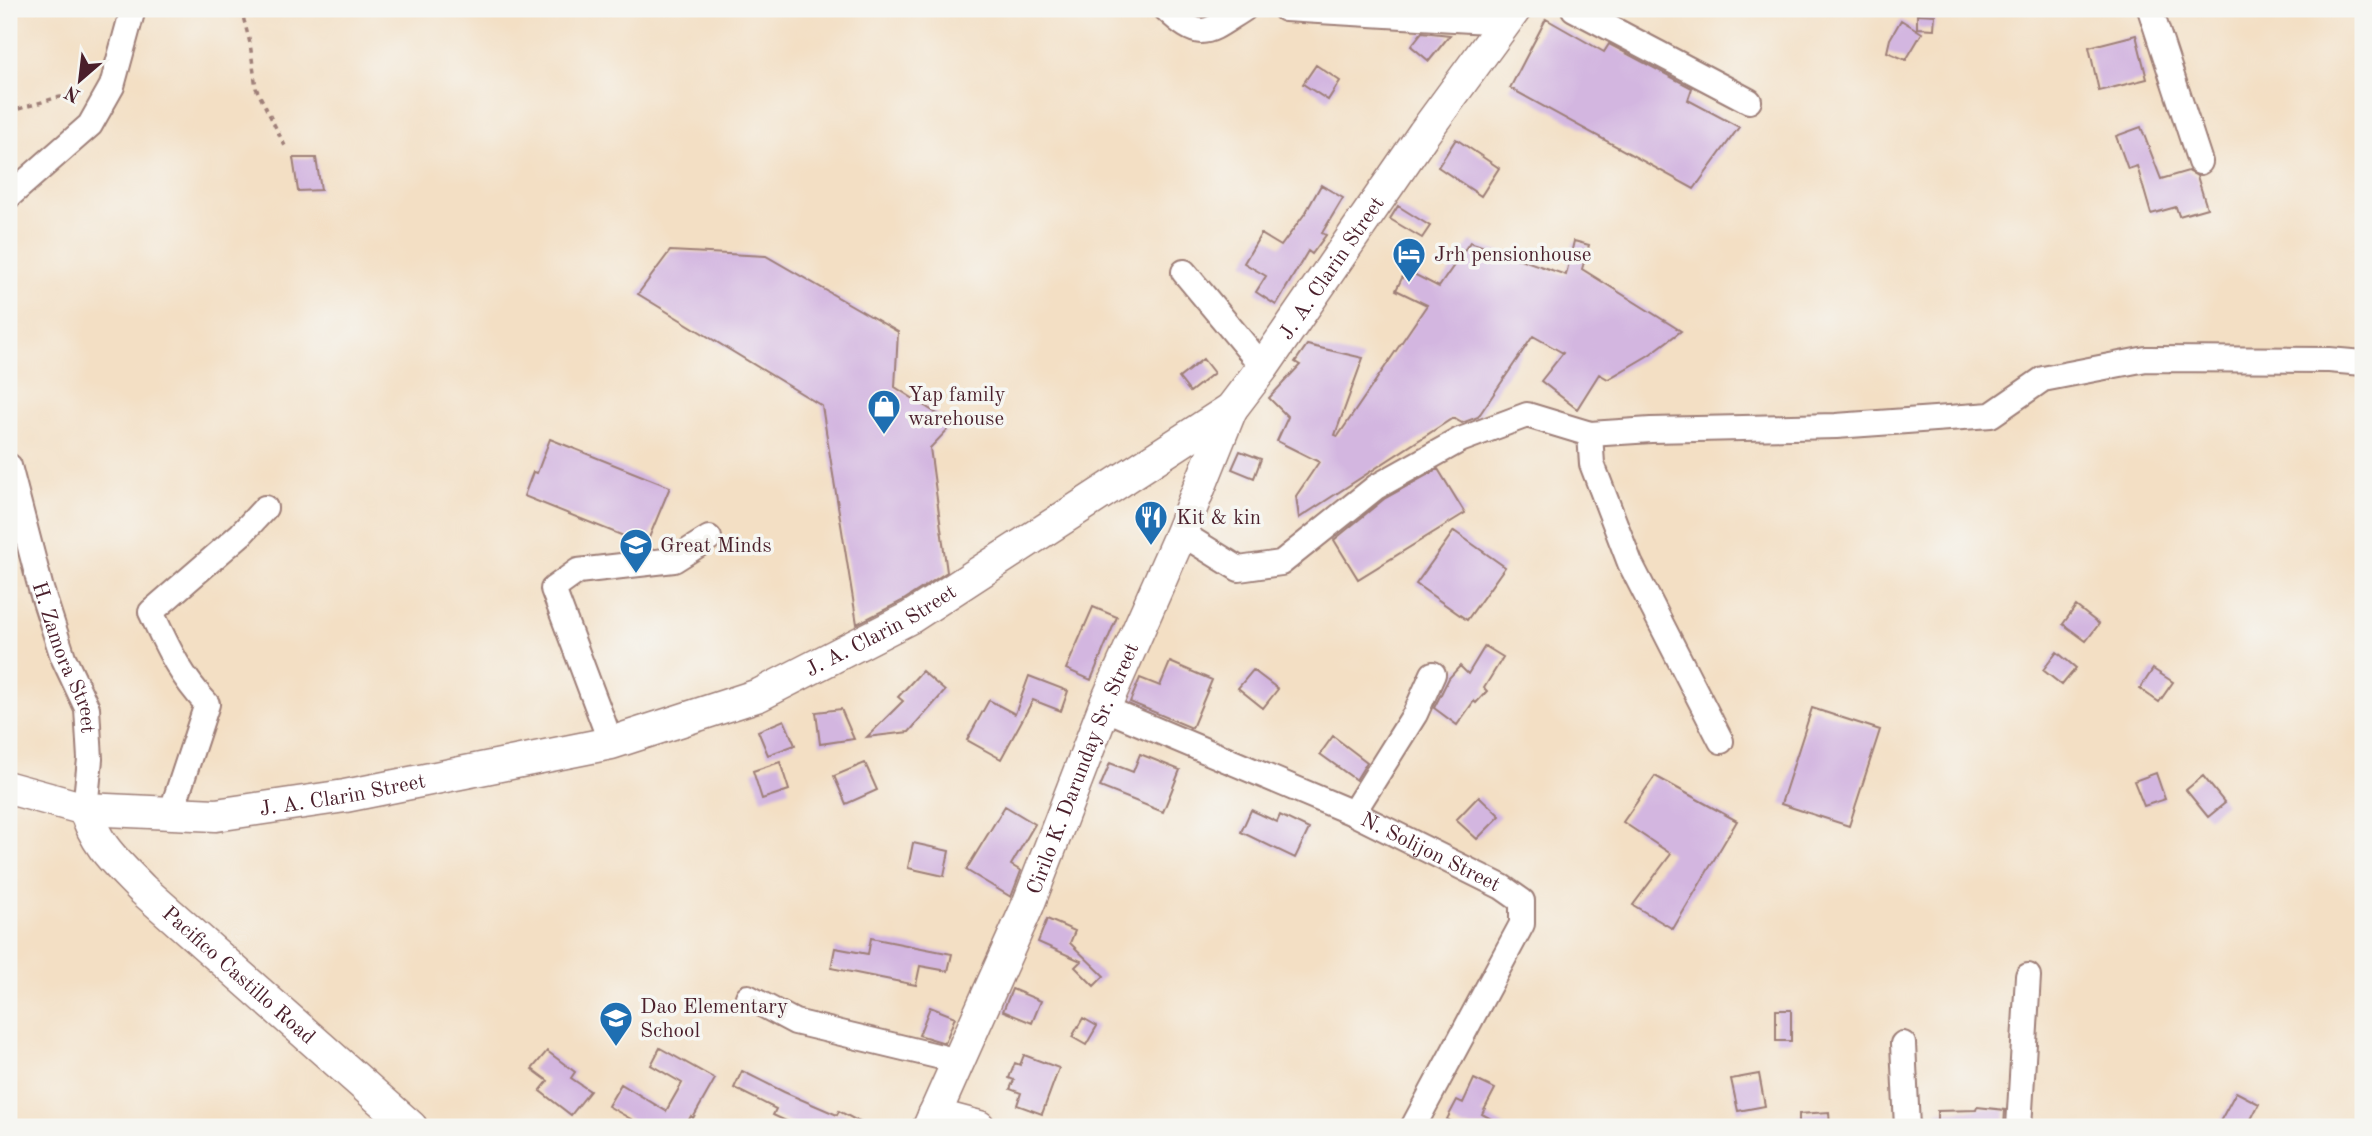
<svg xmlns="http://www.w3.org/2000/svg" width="2372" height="1136" font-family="'Old Standard TT',serif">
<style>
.building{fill:#d3b6e0}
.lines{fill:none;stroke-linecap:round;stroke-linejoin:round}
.minor-casing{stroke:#9e7f78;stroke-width:28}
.major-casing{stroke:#9e7f78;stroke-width:35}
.path{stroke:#9e7f78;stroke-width:3.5;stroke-dasharray:5 5;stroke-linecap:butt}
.minor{stroke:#fff;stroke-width:24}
.major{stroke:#fff;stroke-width:32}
.labels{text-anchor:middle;stroke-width:7;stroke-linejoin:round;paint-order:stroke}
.poi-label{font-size:21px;fill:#4a1f2b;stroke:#f6f6f2;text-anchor:start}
.street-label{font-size:21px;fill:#4a1f2b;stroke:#f6f6f2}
</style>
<rect width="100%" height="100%" fill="#f6f6f2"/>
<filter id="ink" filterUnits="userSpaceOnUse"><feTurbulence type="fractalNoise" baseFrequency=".0143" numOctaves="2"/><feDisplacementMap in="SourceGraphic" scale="14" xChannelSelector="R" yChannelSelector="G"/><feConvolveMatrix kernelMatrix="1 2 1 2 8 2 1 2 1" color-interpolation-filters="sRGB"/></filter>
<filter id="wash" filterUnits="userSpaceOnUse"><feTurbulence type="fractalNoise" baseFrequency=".00686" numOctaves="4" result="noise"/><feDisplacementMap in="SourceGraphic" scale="28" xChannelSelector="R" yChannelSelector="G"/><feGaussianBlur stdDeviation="1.57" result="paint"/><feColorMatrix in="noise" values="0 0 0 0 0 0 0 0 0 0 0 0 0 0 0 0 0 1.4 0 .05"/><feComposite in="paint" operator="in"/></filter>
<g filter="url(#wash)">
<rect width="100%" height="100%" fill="#f3dfc4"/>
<g id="blocks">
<path class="building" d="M 1917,14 L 1935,15 L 1934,29 L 1917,28 Z
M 1546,19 L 1604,52 L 1609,44 L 1692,88 L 1688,100 L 1739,127 L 1694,189 L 1510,88 Z
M 1901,20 L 1922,33 L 1906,60 L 1887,52 L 1890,39 Z
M 1422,32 L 1450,35 L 1429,61 L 1411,46 Z
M 2136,35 L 2147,79 L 2099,91 L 2089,47 Z
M 1316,65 L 1340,81 L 1328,100 L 1303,84 Z
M 2141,127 L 2161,179 L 2188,171 L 2197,176 L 2207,208 L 2179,216 L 2176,207 L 2151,214 L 2137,166 L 2128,169 L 2116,136 Z
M 1456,139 L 1499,168 L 1481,196 L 1438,167 Z
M 293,158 L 316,158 L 321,190 L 298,191 Z
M 1321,185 L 1343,198 L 1322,233 L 1326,235 L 1312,254 L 1308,251 L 1276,305 L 1256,292 L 1266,276 L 1244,263 L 1261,234 L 1281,246 L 1306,212 Z
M 1398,206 L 1430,226 L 1422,238 L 1390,219 Z
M 1574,241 L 1589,245 L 1582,269 L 1681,331 L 1649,355 L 1608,379 L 1599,374 L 1577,409 L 1541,381 L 1563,353 L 1533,336 L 1478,417 L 1462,423 L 1453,418 L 1299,518 L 1296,496 L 1319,462 L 1277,441 L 1288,417 L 1269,398 L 1300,365 L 1295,362 L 1307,345 L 1363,358 L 1335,435 L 1338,436 L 1427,305 L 1396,290 L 1406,270 L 1439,287 L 1470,242 L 1566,275 Z
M 670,251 L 766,256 L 898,332 L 895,387 L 953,424 L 930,448 L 947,572 L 902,601 L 857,624 L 822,406 L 638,294 Z
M 1203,359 L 1214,373 L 1190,392 L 1179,378 Z
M 550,439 L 670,487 L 646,545 L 524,496 L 533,472 L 537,473 Z
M 1240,451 L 1261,459 L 1254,478 L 1232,469 Z
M 1438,469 L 1465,513 L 1358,579 L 1334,540 L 1384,499 Z
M 1454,531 L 1505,567 L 1467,620 L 1416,584 Z
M 2076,606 L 2099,624 L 2086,641 L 2063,624 Z
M 1093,607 L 1117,617 L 1091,680 L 1066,669 Z
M 1485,646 L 1503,657 L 1484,688 L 1487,691 L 1476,703 L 1474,701 L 1457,725 L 1434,708 L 1449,678 L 1460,666 L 1468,674 Z
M 2057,652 L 2076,668 L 2062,685 L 2043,670 Z
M 1170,662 L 1212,680 L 1192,728 L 1130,702 L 1140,678 L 1160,686 Z
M 2153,669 L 2173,682 L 2159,702 L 2140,689 Z
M 1253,670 L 1278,689 L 1263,708 L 1238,688 Z
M 922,671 L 945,691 L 909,732 L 867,737 L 903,701 L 898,697 Z
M 1029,676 L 1068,691 L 1061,711 L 1033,700 L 1001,759 L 967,740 L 989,700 L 1015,714 Z
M 1812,708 L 1880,730 L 1849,826 L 1781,804 Z
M 841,709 L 854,739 L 820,744 L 816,712 Z
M 784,720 L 795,745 L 768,755 L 758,731 Z
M 1333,736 L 1367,762 L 1356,780 L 1320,754 Z
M 1140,754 L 1180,770 L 1163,812 L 1100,787 L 1110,763 L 1133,772 Z
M 780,762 L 789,790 L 762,799 L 753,771 Z
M 865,763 L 877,790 L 846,804 L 834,776 Z
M 2156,773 L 2165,799 L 2144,806 L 2134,781 Z
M 1655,776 L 1737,821 L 1673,929 L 1633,905 L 1671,854 L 1623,822 Z
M 2203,776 L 2225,803 L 2208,817 L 2186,790 Z
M 1479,796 L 1500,816 L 1477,839 L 1456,820 Z
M 1005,806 L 1035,824 L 1011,865 L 1021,871 L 1011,897 L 966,870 Z
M 1251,810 L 1277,822 L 1280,815 L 1309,829 L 1295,858 L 1241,832 Z
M 913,843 L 949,851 L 944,876 L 908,868 Z
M 1047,919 L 1075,931 L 1070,943 L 1104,976 L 1094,986 L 1075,967 L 1081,961 L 1038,942 Z
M 871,938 L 952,954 L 948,971 L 920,966 L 916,985 L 831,968 L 835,948 L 868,954 Z
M 1012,989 L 1041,1001 L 1032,1023 L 1003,1011 Z
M 930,1007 L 955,1017 L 945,1043 L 919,1035 Z
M 1776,1010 L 1791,1010 L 1791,1041 L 1776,1041 Z
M 1083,1018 L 1097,1026 L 1086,1045 L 1072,1037 Z
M 660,1048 L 715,1079 L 693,1118 L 691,1116 L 685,1127 L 645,1127 L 608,1106 L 621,1084 L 666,1111 L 682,1083 L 651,1065 Z
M 547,1051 L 575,1072 L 571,1078 L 590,1091 L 571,1115 L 540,1091 L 548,1081 L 532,1069 Z
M 1024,1055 L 1059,1068 L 1042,1114 L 1017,1105 L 1021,1093 L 1010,1089 L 1014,1080 L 1009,1078 L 1015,1063 L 1020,1065 Z
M 742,1071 L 784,1092 L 837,1115 L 839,1111 L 869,1127 L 799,1127 L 773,1115 L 776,1109 L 734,1088 Z
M 1759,1074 L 1765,1106 L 1738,1111 L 1731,1079 Z
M 1474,1079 L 1495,1089 L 1482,1114 L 1506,1127 L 1461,1127 L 1447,1119 L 1457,1100 L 1463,1103 Z
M 2236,1092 L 2259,1104 L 2247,1127 L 2217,1127 Z
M 1977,1107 L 2005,1110 L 2004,1127 L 1937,1127 L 1937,1111 L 1976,1110 Z
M 1829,1112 L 1830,1127 L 1799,1127 L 1799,1114 Z"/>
</g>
</g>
<g filter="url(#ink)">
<use href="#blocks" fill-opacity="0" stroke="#9e7f78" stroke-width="2"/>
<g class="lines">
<defs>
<g id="minor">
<path d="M 1166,9 C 1202,43 1206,33 1244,9"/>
<path d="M 1285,9 L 1505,22"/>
<path d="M 1574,9 L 1749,101"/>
<path d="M 2150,9 L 2200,162"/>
<path d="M 9,196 L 90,125 L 112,86 L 133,9"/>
<path d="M 1184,272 L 1263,367"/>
<path d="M 1590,434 L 1592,464 L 1630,563 L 1721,741"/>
<path id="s1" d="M 9,466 L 41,589 L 63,657 L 87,708 L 90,759 L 85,809"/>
<path d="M 1181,533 L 1239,569 L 1281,563 L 1376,487 L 1460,440 L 1527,415 L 1590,434 L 1651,430 L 1836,426 L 1991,415 L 2043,379 L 2146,359 L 2329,360 L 2363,363"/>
<path id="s2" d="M 1104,708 L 1353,813 L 1502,887 L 1522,901 L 1522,924 L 1413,1127"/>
<path d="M 611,743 L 553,589 L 578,571 L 674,560 L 709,538"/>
<path d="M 171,813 L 207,704 C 179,674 168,648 151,612 L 241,534 L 265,508"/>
<path d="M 1353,813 L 1415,714 L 1433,674"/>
<path d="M 748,997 L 795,1022 L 958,1061"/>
<path d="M 1903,1044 L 1907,1127"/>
<path d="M 2019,1127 L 2028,976"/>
</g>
<g id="major">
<path id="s3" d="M 9,788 L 85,809 L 216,815 L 345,796 L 611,743 L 759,695 L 911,617 L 1231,409 L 1263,367 L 1424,133 L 1515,9"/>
<path id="s4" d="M 85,809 C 96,846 116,862 142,889 L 411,1127"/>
<path d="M 934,1115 L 979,1127"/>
<path id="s5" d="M 929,1127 L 1028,905 L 1104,708 L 1181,533 L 1231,409"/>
</g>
</defs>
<use href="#minor" class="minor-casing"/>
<use href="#major" class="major-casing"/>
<path class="path" d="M 241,9 L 250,43 L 256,88 L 287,150
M 9,112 L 55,98 L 86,92"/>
<use href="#minor" class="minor"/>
<use href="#major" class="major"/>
</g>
</g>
<defs>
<symbol id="hotel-pin" viewBox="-11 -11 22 30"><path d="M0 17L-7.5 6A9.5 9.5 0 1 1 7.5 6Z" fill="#1f6fb2" stroke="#f6f6f2"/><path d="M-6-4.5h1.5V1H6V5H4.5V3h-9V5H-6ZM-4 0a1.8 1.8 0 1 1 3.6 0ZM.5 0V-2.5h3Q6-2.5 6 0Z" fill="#fff"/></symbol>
<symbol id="shop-pin" viewBox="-11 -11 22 30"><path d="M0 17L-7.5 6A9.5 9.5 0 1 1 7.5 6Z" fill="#1f6fb2" stroke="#f6f6f2"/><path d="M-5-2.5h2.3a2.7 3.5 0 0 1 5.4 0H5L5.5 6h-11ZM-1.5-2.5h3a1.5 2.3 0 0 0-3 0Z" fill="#fff"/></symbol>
<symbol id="restaurant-pin" viewBox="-11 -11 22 30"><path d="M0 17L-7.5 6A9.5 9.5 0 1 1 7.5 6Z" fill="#1f6fb2" stroke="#f6f6f2"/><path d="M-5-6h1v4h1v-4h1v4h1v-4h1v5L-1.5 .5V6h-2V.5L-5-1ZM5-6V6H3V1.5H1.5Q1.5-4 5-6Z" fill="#fff"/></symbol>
<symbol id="school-pin" viewBox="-11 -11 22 30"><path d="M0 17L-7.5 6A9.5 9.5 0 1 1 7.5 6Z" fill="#1f6fb2" stroke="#f6f6f2"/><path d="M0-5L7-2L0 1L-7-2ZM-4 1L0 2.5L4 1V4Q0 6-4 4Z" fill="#fff"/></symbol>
</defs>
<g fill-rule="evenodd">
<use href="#hotel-pin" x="1390" y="235" width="38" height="52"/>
<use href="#shop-pin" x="865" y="387" width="38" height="52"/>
<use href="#restaurant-pin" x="1132" y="498" width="38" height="52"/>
<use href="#school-pin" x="617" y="526" width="38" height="52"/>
<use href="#school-pin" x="597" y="999" width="38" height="52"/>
</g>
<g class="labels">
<g class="poi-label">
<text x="1434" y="261">Jrh pensionhouse</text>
<text x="908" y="401">Yap family<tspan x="908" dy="24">warehouse</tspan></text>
<text x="1176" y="524">Kit &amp; kin</text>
<text x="660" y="552">Great Minds</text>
<text x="640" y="1013">Dao Elementary<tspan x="640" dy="24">School</tspan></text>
</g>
<g class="street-label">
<text dy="7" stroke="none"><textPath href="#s3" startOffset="1493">J. A. Clarin Street</textPath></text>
<text dy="7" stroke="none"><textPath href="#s3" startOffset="905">J. A. Clarin Street</textPath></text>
<text dy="7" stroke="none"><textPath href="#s1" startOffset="200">H. Zamora Street</textPath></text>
<text dy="7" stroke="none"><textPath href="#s5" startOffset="390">Cirilo K. Darunday Sr. Street</textPath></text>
<text dy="7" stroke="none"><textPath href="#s3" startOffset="338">J. A. Clarin Street</textPath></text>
<text dy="7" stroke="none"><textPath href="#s2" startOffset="357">N. Solijon Street</textPath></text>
<text dy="7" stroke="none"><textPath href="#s4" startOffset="229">Pacifico Castillo Road</textPath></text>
</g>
</g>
<rect width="2372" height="1136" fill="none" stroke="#f6f6f2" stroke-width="35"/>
<g transform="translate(80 80) rotate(208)" stroke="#f6f6f2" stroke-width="5" paint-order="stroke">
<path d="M0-5L12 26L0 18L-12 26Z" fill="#4a1f2b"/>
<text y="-10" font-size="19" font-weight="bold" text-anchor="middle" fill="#4a1f2b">N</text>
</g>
</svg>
